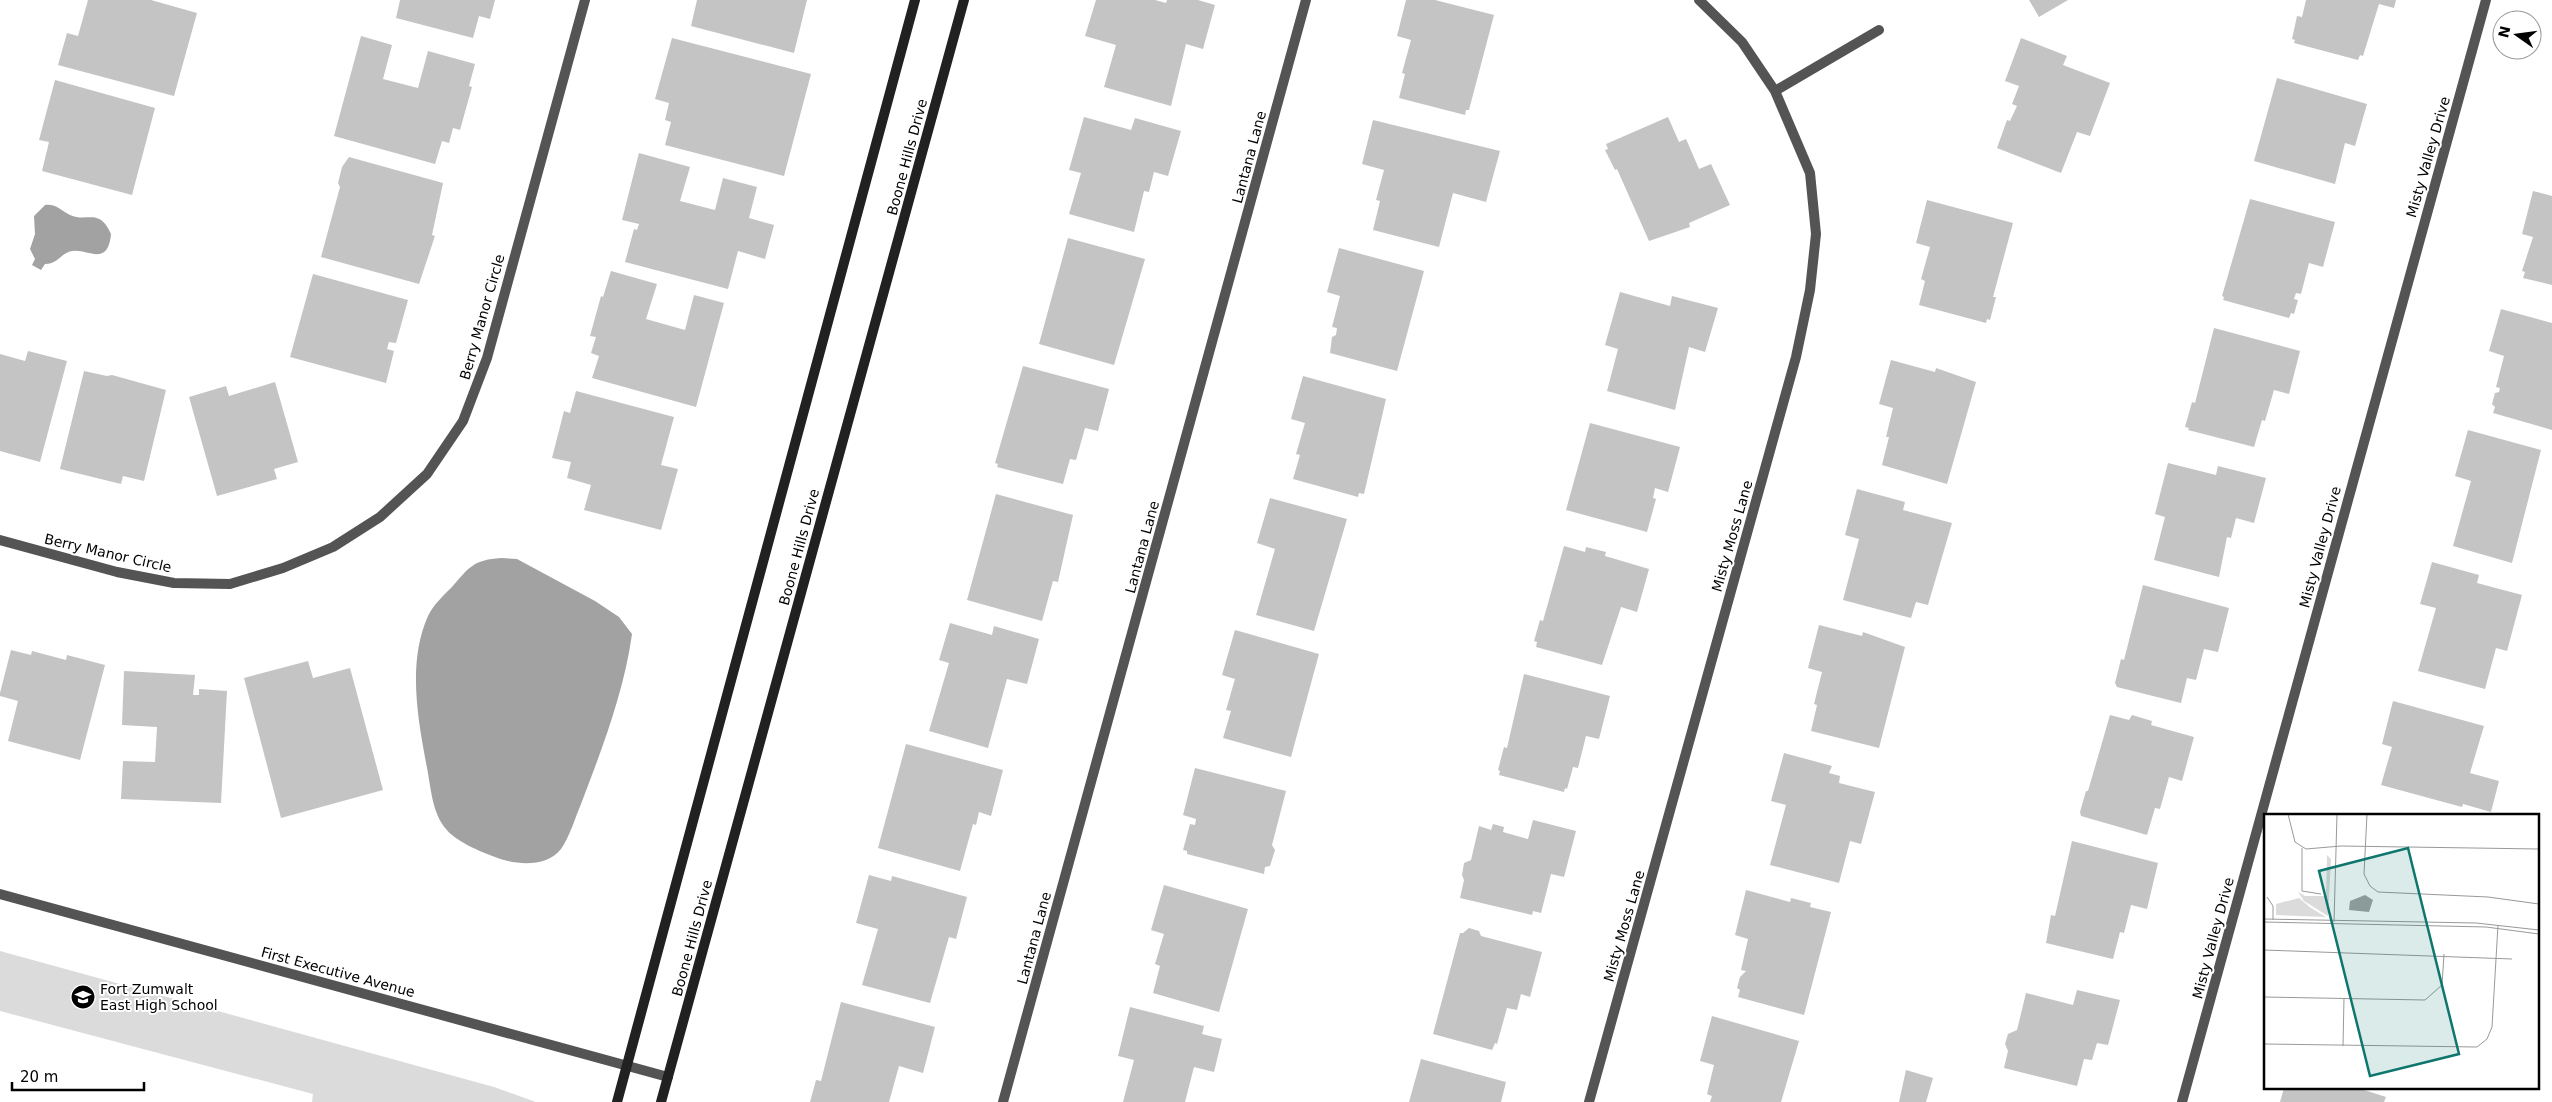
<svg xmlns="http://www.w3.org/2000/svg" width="2552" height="1102" font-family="'DejaVu Sans',sans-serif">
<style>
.green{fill:#dbdbdb}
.water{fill:#a2a2a2}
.building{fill:#c4c4c4}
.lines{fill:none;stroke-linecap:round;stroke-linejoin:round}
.street{stroke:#545454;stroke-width:10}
.secondary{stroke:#212121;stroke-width:10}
.labels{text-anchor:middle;stroke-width:4;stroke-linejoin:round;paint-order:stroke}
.street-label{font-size:14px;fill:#000;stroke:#fff}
.poi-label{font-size:14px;fill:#000;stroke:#fff;text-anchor:start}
.inset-road{fill:none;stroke:#999;stroke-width:1}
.view{fill:#0f766e;fill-opacity:0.15;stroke:#0f766e;stroke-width:2.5}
.inset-edge{fill:none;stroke:#000;stroke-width:2.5}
</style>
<rect width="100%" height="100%" fill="#fff"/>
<path class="green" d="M 0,951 L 494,1087 L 536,1102 L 312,1102 L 313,1094 L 0,1011 Z"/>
<path class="water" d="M 45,205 C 55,203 62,211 70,215 C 87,223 99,207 111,234 C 108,267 88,249 73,251 C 61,252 59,264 45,264 L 41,270 L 32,265 L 35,259 L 30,249 L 35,234 L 34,216 Z
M 501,558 L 517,559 L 595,601 L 619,617 L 632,634 C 624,692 602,749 581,804 C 575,818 570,836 561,849 C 547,868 514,865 495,857 C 481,852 455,841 446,829 C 432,813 431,788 427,768 C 418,720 407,663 428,616 C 433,605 444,595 452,587 C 470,566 474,560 501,558 Z"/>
<path class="building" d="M 88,0 L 151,0 L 197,13 L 174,96 L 58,65 L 67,33 L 78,36 Z
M 400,0 L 495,0 L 490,19 L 479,16 L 473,38 L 396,18 Z
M 697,0 L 807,0 L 794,53 L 691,26 Z
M 1096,0 L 1155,0 L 1166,3 L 1167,0 L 1198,0 L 1215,5 L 1203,49 L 1186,44 L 1171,106 L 1104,87 L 1116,45 L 1085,36 Z
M 1406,0 L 1435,0 L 1494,15 L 1469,110 L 1466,110 L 1465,115 L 1399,98 L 1405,74 L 1402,73 L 1411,40 L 1397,36 Z
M 2029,0 L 2068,0 L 2039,17 Z
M 2306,0 L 2396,0 L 2394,8 L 2379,4 L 2363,56 L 2360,55 L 2358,60 L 2294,43 L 2295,40 L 2292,39 L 2297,16 L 2302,17 Z
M 361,36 L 392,45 L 383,79 L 418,88 L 428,51 L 475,64 L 469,86 L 472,87 L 460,130 L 453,128 L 449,143 L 442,141 L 435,164 L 334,136 Z
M 672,38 L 811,74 L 784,176 L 665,145 L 671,122 L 665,120 L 669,103 L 655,99 Z
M 2021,38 L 2067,56 L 2063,65 L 2110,83 L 2090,136 L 2077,132 L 2061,173 L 1997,148 L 2007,120 L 2010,121 L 2017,106 L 2012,104 L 2019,86 L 2005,81 Z
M 2277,78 L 2367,104 L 2355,146 L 2345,143 L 2335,184 L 2254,161 Z
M 55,80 L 155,108 L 132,195 L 42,171 L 49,142 L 39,140 Z
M 1084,117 L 1131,130 L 1135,118 L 1181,131 L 1168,176 L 1154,172 L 1149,192 L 1144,191 L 1134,232 L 1069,214 L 1081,173 L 1069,170 Z
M 1668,117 L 1679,142 L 1686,139 L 1699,169 L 1711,164 L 1730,205 L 1689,223 L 1690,227 L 1649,241 L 1617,169 L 1615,170 L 1605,150 L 1608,149 L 1606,144 Z
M 1373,120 L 1500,151 L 1486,202 L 1453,193 L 1439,247 L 1373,230 L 1380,201 L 1376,200 L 1384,170 L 1362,164 Z
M 639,153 L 690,167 L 680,201 L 715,210 L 723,178 L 757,187 L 749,218 L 774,225 L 765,259 L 738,251 L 728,289 L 625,262 L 634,229 L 637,230 L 639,224 L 622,220 Z
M 349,157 L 443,183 L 432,235 L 435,236 L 419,284 L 321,257 L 340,187 L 338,183 L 342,167 Z
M 2533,191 L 2552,196 L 2552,285 L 2523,278 L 2525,272 L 2522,271 L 2533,237 L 2522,234 Z
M 2250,199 L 2335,222 L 2323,267 L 2309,263 L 2301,294 L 2296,293 L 2294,299 L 2298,300 L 2294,314 L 2291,313 L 2289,318 L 2223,300 L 2224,297 L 2222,296 Z
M 1927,200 L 2013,223 L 1993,297 L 1996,297 L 1990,320 L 1987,319 L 1986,323 L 1919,305 L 1925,281 L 1921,279 L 1930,247 L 1916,243 Z
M 1068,238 L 1145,259 L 1114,365 L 1039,344 Z
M 1339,248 L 1424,271 L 1397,371 L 1330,353 L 1332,337 L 1336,335 L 1337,328 L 1332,327 L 1340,296 L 1327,292 Z
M 611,271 L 657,284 L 646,319 L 685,330 L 694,295 L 724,303 L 696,407 L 592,378 L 599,356 L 591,353 L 596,337 L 590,336 L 601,296 L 603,297 Z
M 313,274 L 408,300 L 396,343 L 389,342 L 387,349 L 394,351 L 386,383 L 290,357 Z
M 1620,292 L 1670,306 L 1672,296 L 1718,308 L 1705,352 L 1689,347 L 1675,410 L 1607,391 L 1618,349 L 1605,345 Z
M 2501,309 L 2552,323 L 2552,430 L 2493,413 L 2495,407 L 2492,404 L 2495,393 L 2499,392 L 2500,388 L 2496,387 L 2504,356 L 2489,351 Z
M 2214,328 L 2300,351 L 2289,394 L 2274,390 L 2265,421 L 2262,420 L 2254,447 L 2188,430 L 2189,428 L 2185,427 L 2192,402 L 2195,403 Z
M 28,351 L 67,361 L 40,462 L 0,451 L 0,354 L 25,361 Z
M 1891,360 L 1935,372 L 1936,368 L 1976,382 L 1947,484 L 1882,465 L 1889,437 L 1886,437 L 1893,408 L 1879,404 Z
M 1023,366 L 1109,389 L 1098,431 L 1085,428 L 1076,460 L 1070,459 L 1063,484 L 997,467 L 998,464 L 995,463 Z
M 84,371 L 107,376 L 112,375 L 166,390 L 144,481 L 123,476 L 121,484 L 60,469 Z
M 1303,376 L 1386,399 L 1364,494 L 1359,493 L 1358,497 L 1293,479 L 1300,455 L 1296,454 L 1305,423 L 1291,419 Z
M 275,382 L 298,462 L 274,469 L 277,479 L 217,496 L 189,397 L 226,386 L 229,396 Z
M 576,391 L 674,417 L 661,465 L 678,469 L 661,530 L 584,510 L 591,485 L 567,478 L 571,462 L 552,458 L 564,411 L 570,413 Z
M 1590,423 L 1680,447 L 1668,492 L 1655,488 L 1653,498 L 1656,499 L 1647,532 L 1566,510 Z
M 2468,430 L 2541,450 L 2512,563 L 2453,546 L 2471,481 L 2455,476 Z
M 2168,463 L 2216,475 L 2218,466 L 2266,478 L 2254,523 L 2236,518 L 2231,538 L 2227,537 L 2219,577 L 2154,560 L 2165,517 L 2155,514 Z
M 1857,489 L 1905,502 L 1903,510 L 1952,523 L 1928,605 L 1916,602 L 1911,618 L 1843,600 L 1859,539 L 1845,535 Z
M 996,494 L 1073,515 L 1058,582 L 1053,581 L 1042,621 L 967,600 Z
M 1270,498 L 1347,519 L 1314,631 L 1256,615 L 1275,549 L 1257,543 Z
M 1564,546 L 1585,552 L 1586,547 L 1606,552 L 1605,556 L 1649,569 L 1637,612 L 1621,607 L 1602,665 L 1536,647 L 1537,642 L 1534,641 L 1540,620 L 1543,621 Z
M 2432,562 L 2479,575 L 2477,583 L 2522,595 L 2507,651 L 2496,648 L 2485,689 L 2418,671 L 2436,608 L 2420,604 Z
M 2143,585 L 2229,608 L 2218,652 L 2204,649 L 2196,680 L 2187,678 L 2181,703 L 2117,687 L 2115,683 L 2121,659 L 2124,660 Z
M 950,623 L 992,635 L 994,626 L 1039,639 L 1027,684 L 1007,679 L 988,748 L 929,731 L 949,663 L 939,660 Z
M 1819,625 L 1862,636 L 1863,632 L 1905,647 L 1879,748 L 1811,731 L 1817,705 L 1814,704 L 1822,672 L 1808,668 Z
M 1235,630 L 1319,654 L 1291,757 L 1223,738 L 1231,711 L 1226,710 L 1235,679 L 1222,675 Z
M 11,650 L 31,655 L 32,651 L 66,660 L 67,655 L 105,665 L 80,760 L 8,741 L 18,701 L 0,696 L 0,693 Z
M 308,661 L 313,678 L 350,668 L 383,790 L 281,818 L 244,678 Z
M 124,671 L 195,675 L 193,695 L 199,695 L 199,689 L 227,691 L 221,803 L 121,799 L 123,761 L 155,762 L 157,727 L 122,725 Z
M 1524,674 L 1610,696 L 1599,739 L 1586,736 L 1578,768 L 1573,767 L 1567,789 L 1565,788 L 1564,792 L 1499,775 L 1500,771 L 1498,770 L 1504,747 L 1507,748 Z
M 2393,701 L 2484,726 L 2470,773 L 2499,781 L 2491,812 L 2463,804 L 2462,807 L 2381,785 L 2392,747 L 2382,744 Z
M 2110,715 L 2129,720 L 2132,715 L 2152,721 L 2151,725 L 2194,737 L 2182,781 L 2169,777 L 2160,809 L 2155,808 L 2147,835 L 2081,816 L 2080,812 L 2086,791 L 2088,791 Z
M 906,744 L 1003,770 L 991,816 L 979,812 L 976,825 L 973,824 L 960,871 L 878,848 Z
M 1784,753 L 1832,766 L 1829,773 L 1840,776 L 1839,783 L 1875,792 L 1861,844 L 1850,841 L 1839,883 L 1770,865 L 1786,805 L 1771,801 Z
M 1195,768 L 1286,791 L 1272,845 L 1275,850 L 1270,866 L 1265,867 L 1264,874 L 1187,854 L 1187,851 L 1183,850 L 1190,824 L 1195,825 L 1196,819 L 1183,815 Z
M 1533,820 L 1576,831 L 1564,877 L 1551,874 L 1541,913 L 1533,911 L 1532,915 L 1460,898 L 1464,880 L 1462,875 L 1464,863 L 1471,860 L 1479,826 L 1491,830 L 1493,824 L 1504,827 L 1503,832 L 1528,839 Z
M 2072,841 L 2158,863 L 2147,909 L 2131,905 L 2124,933 L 2120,932 L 2113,959 L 2046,943 L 2051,915 L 2055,916 Z
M 869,875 L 891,881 L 892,876 L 967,897 L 956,939 L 949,937 L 930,1003 L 862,985 L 878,929 L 856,923 Z
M 1164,885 L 1248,909 L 1219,1012 L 1153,993 L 1160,966 L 1155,964 L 1164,934 L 1151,930 Z
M 1746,890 L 1790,902 L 1791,898 L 1811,903 L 1810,907 L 1831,912 L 1804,1015 L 1738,997 L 1740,990 L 1737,988 L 1740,977 L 1746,971 L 1741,970 L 1748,939 L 1735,935 Z
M 1469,928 L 1479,931 L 1481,936 L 1542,952 L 1530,997 L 1521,994 L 1517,1010 L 1507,1008 L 1497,1044 L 1495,1043 L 1492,1050 L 1433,1034 L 1460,933 L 1463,933 Z
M 2077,990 L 2120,1000 L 2108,1045 L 2097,1043 L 2092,1060 L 2084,1059 L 2077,1086 L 2004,1068 L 2008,1051 L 2005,1044 L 2008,1034 L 2017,1030 L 2026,993 L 2073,1005 Z
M 841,1002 L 935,1027 L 923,1073 L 899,1066 L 889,1102 L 810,1102 L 816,1080 L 821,1081 Z
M 1130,1007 L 1204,1026 L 1202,1034 L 1222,1039 L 1214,1072 L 1194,1067 L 1185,1102 L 1123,1102 L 1134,1060 L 1118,1056 Z
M 1712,1016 L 1799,1041 L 1781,1102 L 1710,1102 L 1712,1096 L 1707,1094 L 1714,1065 L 1700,1061 Z
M 1421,1059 L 1506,1082 L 1501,1102 L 1409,1102 Z
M 1906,1070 L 1933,1078 L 1926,1102 L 1899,1102 Z
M 2284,1088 L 2358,1088 L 2386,1097 L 2384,1102 L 2280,1102 Z"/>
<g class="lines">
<path class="street" d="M 1775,91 L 1879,30
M 0,540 L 117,572 L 174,583 L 230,584 L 283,568 L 333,547 L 380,517 L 427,474 L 463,421 L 487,358 L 585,0
M 0,894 L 668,1077
M 1003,1102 L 1306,0
M 1589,1102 L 1796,357 L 1810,290 L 1816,234 L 1810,173 L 1775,91 L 1742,42 L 1699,0
M 2182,1102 L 2486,0"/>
<path class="secondary" d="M 617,1102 L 915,0
M 661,1102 L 964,0"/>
</g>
<defs>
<symbol id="school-disc" viewBox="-11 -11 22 22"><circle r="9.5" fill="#000" stroke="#fff"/><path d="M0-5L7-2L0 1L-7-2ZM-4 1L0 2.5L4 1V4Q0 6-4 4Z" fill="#fff"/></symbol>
</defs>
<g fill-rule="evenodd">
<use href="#school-disc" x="69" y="983" width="28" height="28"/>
</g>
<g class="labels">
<g class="street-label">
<text transform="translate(907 157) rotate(-75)" y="5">Boone Hills Drive</text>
<text transform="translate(1249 157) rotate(-75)" y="5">Lantana Lane</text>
<text transform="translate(2428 157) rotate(-74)" y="5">Misty Valley Drive</text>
<text transform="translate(482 317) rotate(-74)" y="5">Berry Manor Circle</text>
<text transform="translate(1732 536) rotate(-74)" y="5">Misty Moss Lane</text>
<text transform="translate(799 547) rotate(-75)" y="5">Boone Hills Drive</text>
<text transform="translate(1142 547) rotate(-75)" y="5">Lantana Lane</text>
<text transform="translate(2320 547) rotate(-75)" y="5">Misty Valley Drive</text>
<text transform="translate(108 553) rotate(13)" y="5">Berry Manor Circle</text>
<text transform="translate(1624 926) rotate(-74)" y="5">Misty Moss Lane</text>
<text transform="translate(692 938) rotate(-75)" y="5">Boone Hills Drive</text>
<text transform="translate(1034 938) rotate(-75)" y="5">Lantana Lane</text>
<text transform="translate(2213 938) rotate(-75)" y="5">Misty Valley Drive</text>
<text transform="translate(338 972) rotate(15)" y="5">First Executive Avenue</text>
</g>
<g class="poi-label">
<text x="100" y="994">Fort Zumwalt<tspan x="100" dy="16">East High School</tspan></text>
</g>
</g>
<g transform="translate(2264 814)">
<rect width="275" height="275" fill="#fff"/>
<path d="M 63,41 L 67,45 L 64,102 L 40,87 L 34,78 L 41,82 L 62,82 ZM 35,84 L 47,94 L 62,103 L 12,101 L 12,90 Z" fill="#dbdbdb"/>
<path d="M 101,81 L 109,86 L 105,98 L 85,96 L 86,87 Z" fill="#a2a2a2"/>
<path class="inset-road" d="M 24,0 L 31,28 L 42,35 L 77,32 L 275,35M 103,0 L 100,60 L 106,72 L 114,78 L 224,83 L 275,90M 38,34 L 38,77 L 57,80M 3,83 L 9,92 L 9,106M 0,105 L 212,109 L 275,116M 0,108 L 222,113 L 275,120M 70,108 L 73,0M 0,136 L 248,145M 0,183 L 161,186 L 178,171 L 180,140M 0,230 L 213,233 L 223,225 L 228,213 L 234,111M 79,232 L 80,184"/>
<path class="view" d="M 144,34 L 195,240 L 106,262 L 55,57 Z"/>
<rect width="275" height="275" class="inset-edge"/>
</g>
<g transform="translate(2517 35) rotate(284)"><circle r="24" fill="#ffffff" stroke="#999999"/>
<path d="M0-4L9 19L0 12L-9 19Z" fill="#000000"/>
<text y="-8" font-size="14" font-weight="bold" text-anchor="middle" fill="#000000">N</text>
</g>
<path d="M12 1082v8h132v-8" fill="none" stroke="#000000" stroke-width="2.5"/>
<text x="20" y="1082" font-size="15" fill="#000000" stroke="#ffffff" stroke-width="4" paint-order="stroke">20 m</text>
</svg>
